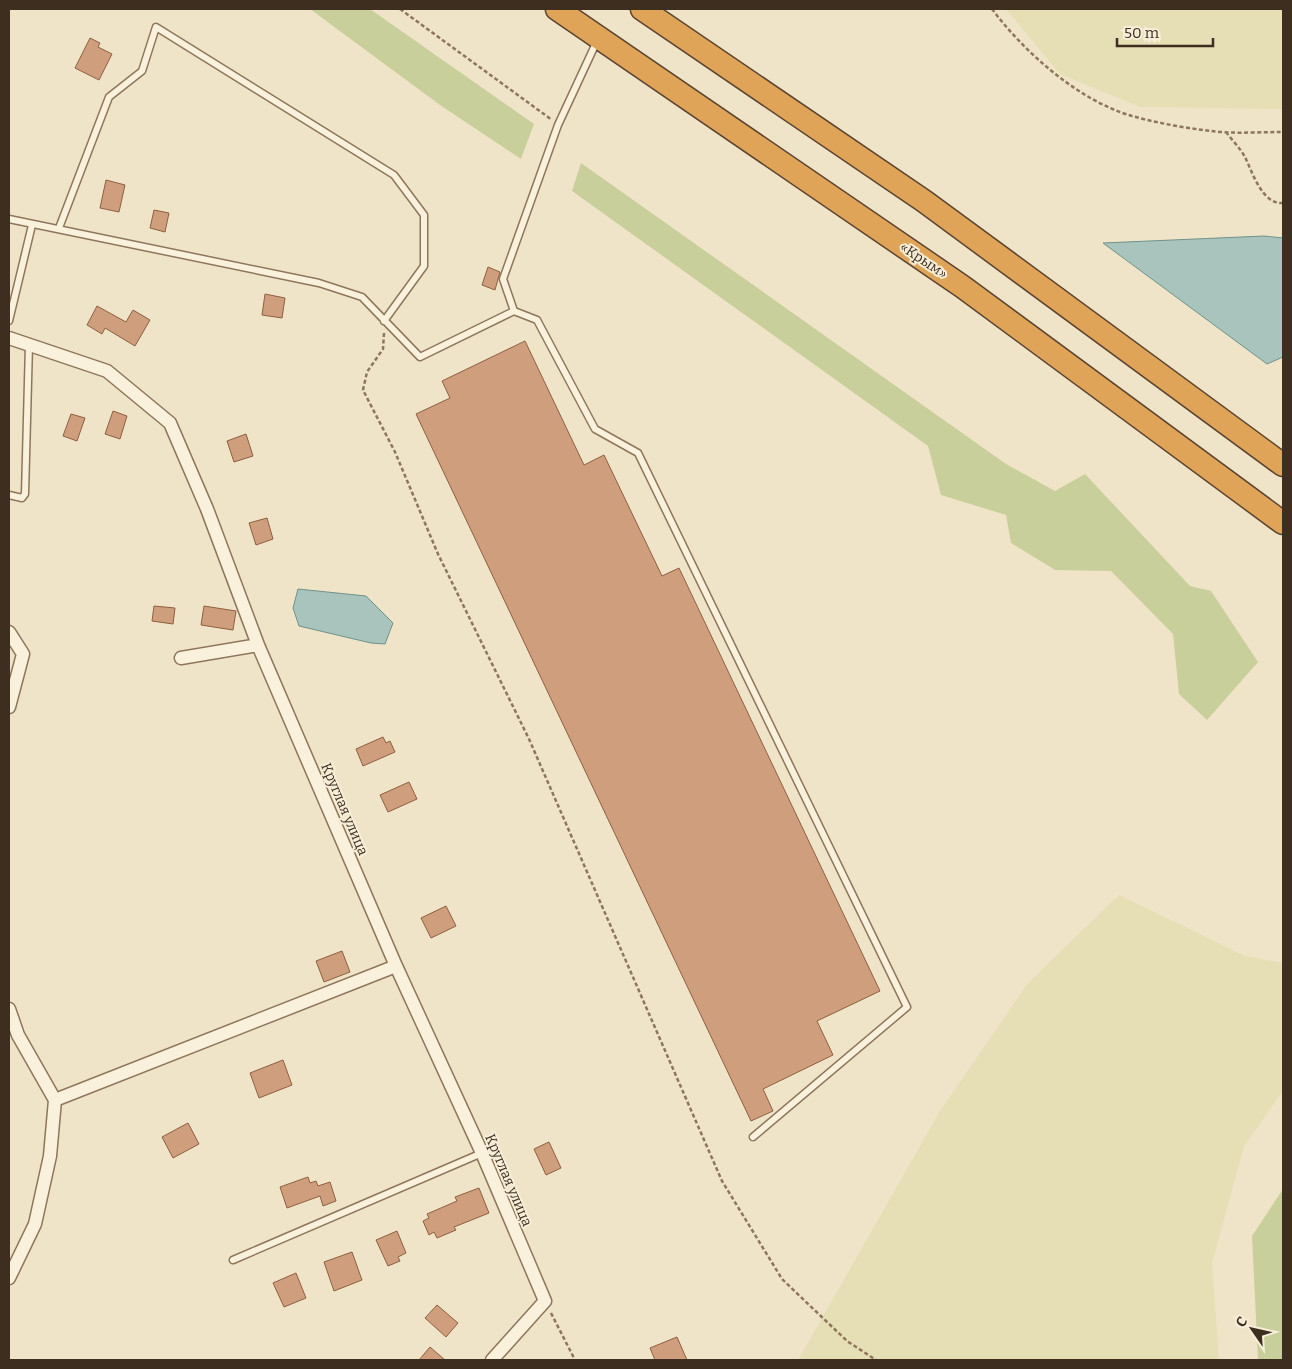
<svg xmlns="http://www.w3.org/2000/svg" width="1292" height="1369" font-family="Bitter,serif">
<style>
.farmland{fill:#e6deb5}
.green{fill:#c9cf9b}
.water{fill:#a9c4bc;stroke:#6f938a}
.building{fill:#cf9f7d;stroke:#8d5f41}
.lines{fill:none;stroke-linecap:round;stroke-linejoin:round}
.lane-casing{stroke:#8d765c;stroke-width:9}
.street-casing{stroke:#8d765c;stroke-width:15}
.highway-casing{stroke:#5b4430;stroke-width:25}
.path{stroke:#8d765c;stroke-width:2.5;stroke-dasharray:4 2.5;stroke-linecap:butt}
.lane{stroke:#faf1dc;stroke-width:6}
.street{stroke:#faf1dc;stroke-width:12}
.highway{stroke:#e0a458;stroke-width:22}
.labels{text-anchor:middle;stroke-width:4;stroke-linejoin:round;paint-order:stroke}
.street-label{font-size:14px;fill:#3d2e20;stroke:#f7eed8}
</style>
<rect width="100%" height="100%" fill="#f0e4c8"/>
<path class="farmland" d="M 1006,9 L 1283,9 L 1283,109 L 1140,107 L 1060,74 Z
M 1119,895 L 1245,956 L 1283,963 L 1283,1091 L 1244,1146 L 1212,1263 L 1219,1360 L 798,1360 L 940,1111 L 1028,983 Z"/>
<path class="green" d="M 310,9 L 370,9 L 534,124 L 521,159 L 440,105 Z
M 581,163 L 1006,464 L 1055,491 L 1085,474 L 1190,586 L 1211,591 L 1258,662 L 1207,720 L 1179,694 L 1173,634 L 1111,571 L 1055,570 L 1011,543 L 1006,515 L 941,495 L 928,446 L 572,191 Z
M 1283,1189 L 1283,1360 L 1258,1360 L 1252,1236 Z"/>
<path class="water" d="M 1264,236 L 1283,238 L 1283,357 L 1267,364 L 1103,243 Z
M 298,589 L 366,596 L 393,623 L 385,644 L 371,643 L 299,626 L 293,608 Z"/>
<path class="building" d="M 90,38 L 100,43 L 98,47 L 112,54 L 99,80 L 75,68 Z
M 106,180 L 125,185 L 119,212 L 100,208 Z
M 154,210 L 169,213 L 165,232 L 150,228 Z
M 488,267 L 500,272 L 495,290 L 482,285 Z
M 265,294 L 285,298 L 282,318 L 262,315 Z
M 97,306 L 126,322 L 133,310 L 150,320 L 135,346 L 105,328 L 102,334 L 87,325 Z
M 525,341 L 584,465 L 604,455 L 662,576 L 679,568 L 880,991 L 817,1021 L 833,1055 L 763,1089 L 773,1111 L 751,1121 L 416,414 L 450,398 L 442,381 Z
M 113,411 L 127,416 L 120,439 L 105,434 Z
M 71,414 L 85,418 L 77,441 L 63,436 Z
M 246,434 L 253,456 L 234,462 L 227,441 Z
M 267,518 L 273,539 L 256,545 L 249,523 Z
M 154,606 L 175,608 L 173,624 L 152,621 Z
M 204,606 L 236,611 L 233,630 L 201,625 Z
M 383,737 L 386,743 L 390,741 L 395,752 L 363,766 L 356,749 Z
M 409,782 L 417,799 L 388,812 L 380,795 Z
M 446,906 L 456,926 L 431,938 L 421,918 Z
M 342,951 L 350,972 L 324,982 L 316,961 Z
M 283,1060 L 292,1085 L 259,1098 L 250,1073 Z
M 188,1123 L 199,1144 L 173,1158 L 162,1137 Z
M 549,1142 L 561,1168 L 546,1175 L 534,1149 Z
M 308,1177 L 310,1183 L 316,1181 L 318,1186 L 330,1182 L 336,1201 L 323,1206 L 320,1196 L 287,1208 L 280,1187 Z
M 479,1188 L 489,1213 L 454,1227 L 456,1230 L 437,1238 L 434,1232 L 429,1235 L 423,1221 L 429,1218 L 427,1214 L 457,1201 L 455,1197 Z
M 397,1231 L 406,1253 L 398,1257 L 400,1261 L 388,1266 L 376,1240 Z
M 352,1252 L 362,1280 L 334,1291 L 324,1262 Z
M 296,1273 L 306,1298 L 284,1307 L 273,1283 Z
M 437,1305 L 458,1323 L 446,1337 L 425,1318 Z
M 677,1337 L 687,1360 L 655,1360 L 650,1348 Z
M 430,1347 L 445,1360 L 419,1360 Z"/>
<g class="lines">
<defs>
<path id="lane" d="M 9,219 L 319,283 L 362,297 L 420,357 L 514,311 L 537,320 L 595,429 L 638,453 L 907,1007 L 753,1137
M 59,228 L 109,97 L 142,71 L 156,27 L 394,175 L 424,215 L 424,266 L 384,321
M 514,311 L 503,279 L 558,125 L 597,41
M 9,321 L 32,225
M 9,495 L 22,498 L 25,494 L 29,344
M 233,1260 L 482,1153"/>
<path id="street" d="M 9,338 L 107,371 L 170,423 L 207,509 L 258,645 L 396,966 L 482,1153 L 545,1301 L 492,1360
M 9,632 L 23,654 L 9,707
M 181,658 L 258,645
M 9,1009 L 18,1035 L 55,1100
M 9,1278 L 35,1224 L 50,1156 L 55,1100 L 396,966"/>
<path id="highway" d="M 557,9 L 963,287 L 1283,523
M 642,9 L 924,201 L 1283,465"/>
</defs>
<use href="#lane" class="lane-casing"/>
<use href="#street" class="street-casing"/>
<use href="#highway" class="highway-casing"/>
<path class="path" d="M 400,9 L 552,120
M 992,9 C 1024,52 1079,101 1132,116 C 1157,123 1185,128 1211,131 C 1234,134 1260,132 1283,132
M 1226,132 C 1232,140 1240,148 1245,157 C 1252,171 1262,205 1283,203
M 384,333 L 383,349 L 367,372 L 363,390 L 395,452 L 438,554 L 529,739 L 722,1181 L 782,1279 L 847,1341 L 876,1360
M 551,1313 L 575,1360"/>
<use href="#lane" class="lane"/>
<use href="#street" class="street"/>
<use href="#highway" class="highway"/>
</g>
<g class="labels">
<g class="street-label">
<text transform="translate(924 260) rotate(34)" y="5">«Крым»</text>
<text transform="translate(345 809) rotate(67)" y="5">Круглая улица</text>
<text transform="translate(509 1180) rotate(67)" y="5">Круглая улица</text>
</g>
</g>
<rect width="1292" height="1369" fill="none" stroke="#3d2e20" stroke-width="20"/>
<g transform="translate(1252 1329) rotate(304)" stroke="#f7eed8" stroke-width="4" paint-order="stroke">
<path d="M0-4L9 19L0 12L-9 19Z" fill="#3d2e20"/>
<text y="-8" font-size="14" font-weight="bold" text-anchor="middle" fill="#3d2e20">С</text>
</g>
<path d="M1117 38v8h96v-8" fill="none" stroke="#3d2e20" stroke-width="2.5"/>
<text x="1124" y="38" font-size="15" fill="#3d2e20" stroke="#f7eed8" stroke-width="4" paint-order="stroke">50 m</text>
</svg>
